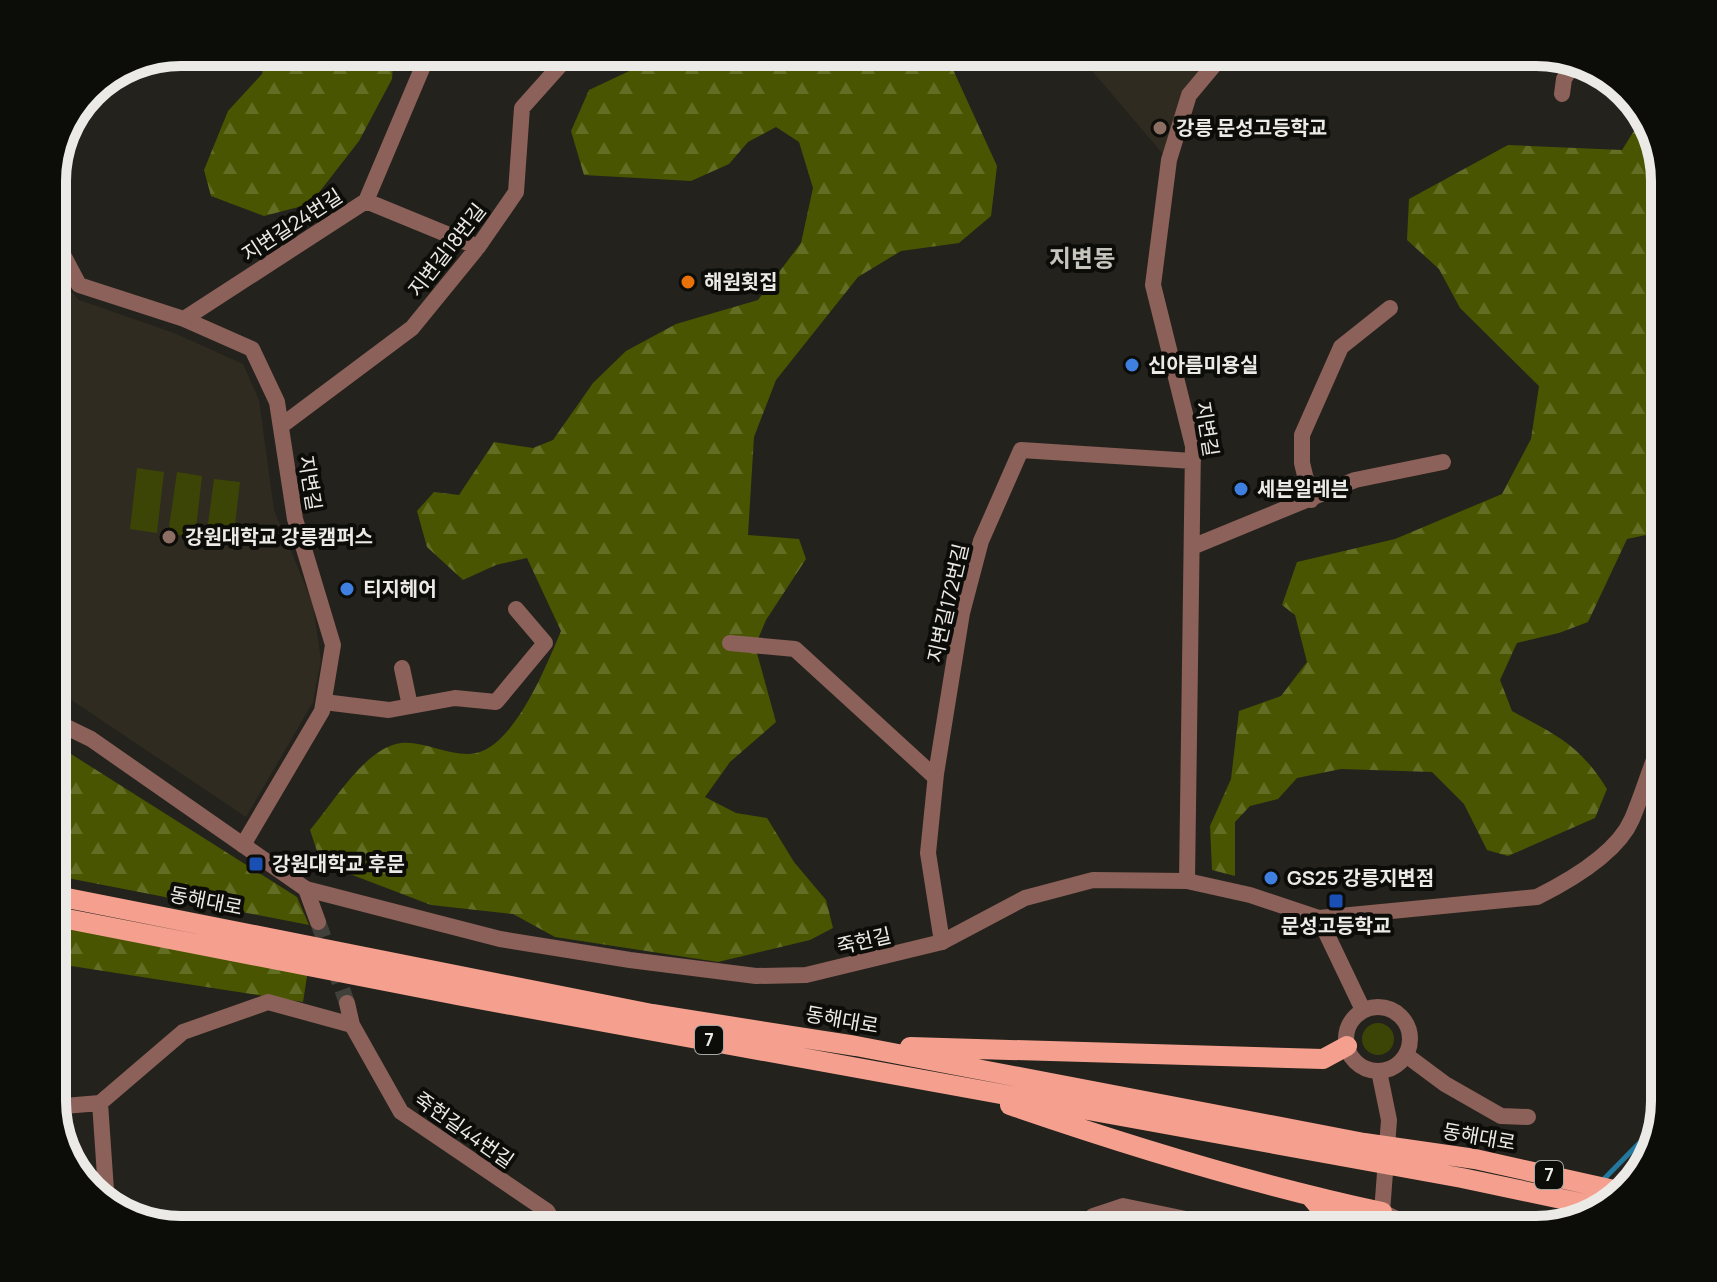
<svg xmlns="http://www.w3.org/2000/svg" width="1717" height="1282" font-family="Manrope,'Noto Sans KR',sans-serif">
<style>
.built{fill:#302b20}
.green{fill:#3c4505}
.forest{fill:url(#forest-firs)}
.lines{fill:none;stroke-linecap:round;stroke-linejoin:round}
.stream{stroke:#2378a0;stroke-width:5}
.minor-tunnel{stroke:#42403a;stroke-width:16;stroke-dasharray:16 8;stroke-linecap:butt}
.minor{stroke:#8b6159;stroke-width:16}
.tertiary{stroke:#8b6159;stroke-width:16}
.primary{stroke:#f5a08e;stroke-width:20}
.education-dot{fill:#8d6e63;stroke:#0c0c09;stroke-width:3}
.food-dot{fill:#e8710a;stroke:#0c0c09;stroke-width:3}
.shop-dot{fill:#3f7fe0;stroke:#0c0c09;stroke-width:3}
.transit-dot{fill:#1a4fb4;stroke:#0c0c09;stroke-width:3}
.labels{text-anchor:middle;stroke-width:8;stroke-linejoin:round;paint-order:stroke}
.shield{fill:#0c0c09;stroke:#a9a7a4;stroke-width:2}
.shield-label{font-size:18px;font-weight:bold;fill:#eceae6}
.poi-label{font-size:20px;font-weight:bold;fill:#eceae6;stroke:#0c0c09;text-anchor:start}
.street-label{font-size:20px;fill:#eceae6;stroke:#0c0c09}
.quarter-label{font-size:24px;font-weight:bold;fill:#c7c4bc;stroke:#0c0c09}
.rim{fill:none;stroke:#eceae6;stroke-width:10}
</style>
<defs>
<pattern id="forest-firs" width="22" height="20" patternUnits="userSpaceOnUse" patternTransform="scale(2)"><rect width="22" height="20" fill="#495500"/><path d="M5 1l3.5 6h-7zM16 11l3.5 6h-7z" fill="#636e25"/></pattern>
</defs>
<rect width="100%" height="100%" fill="#24221c"/>
<path class="built" d="M 1076,52 L 1225,52 L 1189,95 L 1169,161 Z
M 52,270 L 79,300 L 174,333 L 243,364 L 259,400 L 274,510 L 313,604 L 321,660 L 313,702 L 246,817 L 52,687 Z"/>
<path class="green" d="M 137,468 L 164,472 L 157,533 L 130,529 Z
M 177,472 L 202,476 L 195,537 L 168,534 Z
M 214,479 L 240,482 L 233,542 L 206,539 Z
M1362 1039a16 16 0 1 1 32 0a16 16 0 1 1-32 0Z"/>
<path class="forest" d="M 267,52 L 394,52 L 392,79 L 359,141 L 310,204 L 264,216 L 211,196 L 204,170 L 228,111 L 262,74 Z
M 672,52 L 945,52 L 997,166 L 991,216 L 959,243 L 901,251 L 858,277 L 776,380 L 754,437 L 748,535 L 799,539 L 806,559 L 766,620 L 755,646 L 776,722 L 730,762 L 705,797 L 736,813 L 767,818 L 794,862 L 826,900 L 833,928 L 810,940 L 718,962 L 555,937 L 513,914 L 431,905 L 321,863 L 310,830 C 333,803 362,753 396,744 C 417,738 446,755 469,754 C 512,754 547,664 561,631 L 527,558 L 496,565 L 463,580 L 427,547 L 417,511 L 434,492 L 459,495 L 494,442 L 533,448 L 553,440 L 593,383 L 626,351 L 676,324 L 758,300 L 801,243 L 813,188 L 799,142 L 776,127 L 748,142 L 729,164 L 691,181 L 584,175 L 571,131 L 589,90 L 640,66 L 670,57 Z
M 1644,115 L 1651,124 L 1665,181 L 1665,531 L 1627,539 L 1588,622 L 1559,633 L 1517,643 L 1500,680 L 1512,711 C 1556,735 1580,745 1607,789 L 1595,818 L 1508,856 L 1487,850 L 1464,804 L 1432,772 L 1341,769 L 1297,778 L 1278,799 L 1250,806 L 1235,822 L 1235,876 L 1212,870 L 1210,826 L 1231,779 L 1239,711 L 1281,696 L 1307,662 L 1295,615 L 1282,605 L 1297,562 L 1395,539 L 1502,494 L 1531,439 L 1539,386 L 1460,308 L 1439,269 L 1407,240 L 1409,199 L 1508,145 L 1622,150 Z
M 52,742 L 297,897 L 309,925 L 52,875 Z
M 52,924 L 308,970 L 303,1002 L 52,963 Z
M 514,1213 L 542,1230 L 489,1230 Z"/>
<g class="lines">
<path class="stream" d="M 1601,1182 L 1656,1126
M 1558,1225 L 1574,1209"/>
<path class="minor-tunnel" d="M 318,922 L 347,1003"/>
<path class="minor" d="M 1524,52 L 1542,59
M 1562,94 L 1564,79 L 1573,65
M 366,201 L 478,247
M 52,234 L 79,285 L 184,319 L 252,349 L 277,402 L 295,519 L 333,645 L 322,711 L 243,845
M 184,319 L 366,201 L 429,52
M 281,426 L 412,328 L 478,247 L 516,192 L 522,108 L 572,52
M 1311,500 L 1302,463 L 1302,435 L 1341,347 L 1390,308
M 1192,547 L 1355,480 L 1443,462
M 730,643 L 795,649 L 935,777
M 402,668 L 410,706
M 324,702 L 389,710 L 455,698 L 496,702 L 545,643 L 516,609
M 1187,881 L 1193,446 L 1153,285 L 1169,160 L 1189,95 L 1225,52
M 306,889 L 318,922
M 1319,918 L 1537,897 C 1569,881 1617,854 1632,819 C 1644,791 1652,761 1665,732
M 942,942 L 928,853 L 936,774 L 962,613 L 981,541 L 1021,450 L 1193,461
M 347,1003 L 352,1025 L 401,1112 L 547,1211 L 558,1230
M 1406,1055 L 1445,1084 L 1501,1116 L 1528,1117
M 100,1103 L 107,1205
M 52,1107 L 100,1103 L 183,1032 L 268,1002 L 352,1025
M 1081,1230 L 1093,1216 L 1123,1206 L 1239,1230
M 1364,1230 L 1382,1212"/>
<path class="tertiary" d="M 52,720 L 91,739 L 306,889 L 500,939 L 630,960 L 756,976 L 806,975 L 942,942 L 1025,898 L 1093,880 L 1187,881 L 1250,895 L 1319,918 L 1363,1010
M1346 1039a32 32 0 1 1 64 0a32 32 0 1 1-64 0Z
M 1379,1071 L 1389,1120 L 1382,1212 L 1420,1230"/>
<path class="primary" d="M 52,895 L 652,1014 L 856,1046 L 1364,1143 L 1475,1159 L 1623,1192
M 52,916 L 462,996 L 1462,1178 L 1604,1208
M 910,1047 L 1323,1059 L 1347,1046
M 1010,1105 C 1132,1147 1256,1185 1382,1212
M 1311,1197 L 1328,1217 L 1332,1230"/>
</g>
<g class="education-dot">
<circle cx="1160" cy="128" r="8"/>
<circle cx="169" cy="537" r="8"/>
</g>
<circle class="food-dot" cx="688" cy="282" r="8"/>
<g class="shop-dot">
<circle cx="1132" cy="365" r="8"/>
<circle cx="1241" cy="489" r="8"/>
<circle cx="347" cy="589" r="8"/>
<circle cx="1271" cy="878" r="8"/>
</g>
<g class="transit-dot">
<rect x="248" y="856" width="16" height="16" rx="4"/>
<rect x="1328" y="893" width="16" height="16" rx="4"/>
</g>
<g class="labels">
<g class="shield">
<rect x="695" y="1026" width="28" height="28" rx="6"/>
<rect x="1535" y="1161" width="28" height="28" rx="6"/>
</g>
<g class="shield-label">
<text x="709" y="1046">7</text>
<text x="1549" y="1181">7</text>
</g>
<g class="poi-label">
<text x="1176" y="135">강릉 문성고등학교</text>
<text x="704" y="289">해원횟집</text>
<text x="1148" y="372">신아름미용실</text>
<text x="1257" y="496">세븐일레븐</text>
<text x="185" y="544">강원대학교 강릉캠퍼스</text>
<text x="363" y="596">티지헤어</text>
<text x="272" y="871">강원대학교 후문</text>
<text x="1287" y="885">GS25 강릉지변점</text>
<text x="1336" y="933" text-anchor="middle">문성고등학교</text>
</g>
<g class="street-label">
<text transform="translate(292 225) rotate(-33)" y="7">지변길24번길</text>
<text transform="translate(447 250) rotate(-52)" y="7">지변길18번길</text>
<text transform="translate(1207 429) rotate(81)" y="7">지변길</text>
<text transform="translate(310 483) rotate(81)" y="7">지변길</text>
<text transform="translate(948 603) rotate(-77)" y="7">지변길172번길</text>
<text transform="translate(206 901) rotate(11)" y="7">동해대로</text>
<text transform="translate(864 941) rotate(-13)" y="7">죽헌길</text>
<text transform="translate(842 1020) rotate(10)" y="7">동해대로</text>
<text transform="translate(464 1130) rotate(35)" y="7">죽헌길44번길</text>
<text transform="translate(1479 1137) rotate(10)" y="7">동해대로</text>
</g>
<g class="quarter-label">
<text x="1082" y="267">지변동</text>
</g>
</g>
<path d="M0 0H1717V1282H0ZM181 66H1536A115 115 0 0 1 1651 181V1101A115 115 0 0 1 1536 1216H181A115 115 0 0 1 66 1101V181A115 115 0 0 1 181 66Z" fill="#0c0c09" fill-rule="evenodd"/>
<path class="rim" d="M181 66H1536A115 115 0 0 1 1651 181V1101A115 115 0 0 1 1536 1216H181A115 115 0 0 1 66 1101V181A115 115 0 0 1 181 66Z"/>
</svg>
